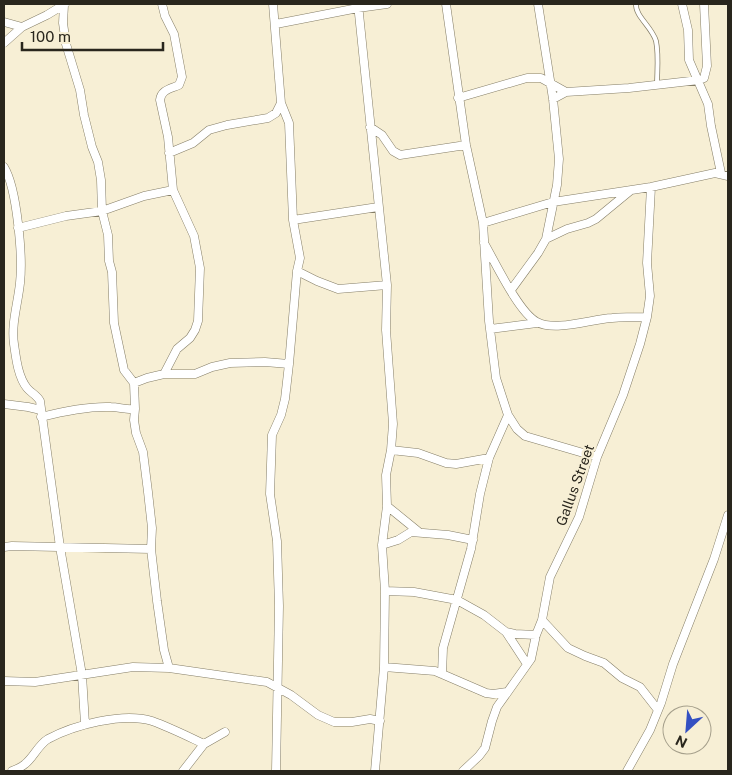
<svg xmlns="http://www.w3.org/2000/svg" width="732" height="775" font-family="'Public Sans',sans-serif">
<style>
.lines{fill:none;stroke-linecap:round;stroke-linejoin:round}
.lane-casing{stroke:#857e67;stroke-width:5.5}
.street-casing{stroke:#857e67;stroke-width:9}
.lane{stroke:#fff;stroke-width:4}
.street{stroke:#fff;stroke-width:8}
.labels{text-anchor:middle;stroke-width:5;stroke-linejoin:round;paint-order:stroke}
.street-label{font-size:14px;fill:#29261d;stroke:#f7efd5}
</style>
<rect width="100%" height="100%" fill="#f7efd5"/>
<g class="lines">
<defs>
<path id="lane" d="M 636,4 C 635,16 652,27 656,41 C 659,55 657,71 657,85"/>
<path id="street" d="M 162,4 L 165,16 L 174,34 L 182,77 L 179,85 C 170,89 161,90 160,100 L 168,137 L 173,190 L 194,236 L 200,268 L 198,321 L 195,330 L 190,338 L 177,349 L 164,374
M 358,4 L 387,285 L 386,330 L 393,424 L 391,450 L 386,475 L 387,506 L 382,545 L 385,591 L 384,667 L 375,771
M 446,4 L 466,145 L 483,223 L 489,321 L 496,378 L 508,415 L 517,429 L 525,436 L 597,457
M 538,4 L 553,99 L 559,159 L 557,185 L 546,239
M 682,4 L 688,30 L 689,60 L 708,104 L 711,126 L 721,173
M 4,22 L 22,27
M 276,24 L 358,8 L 387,4
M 4,43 L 22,27 L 47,15 L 65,4
M 458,98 L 527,78 L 541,78 L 566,92
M 553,99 L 566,92 L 629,88 L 699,80 L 704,78 L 707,66 L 704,4
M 370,127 L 382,135 L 393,151 L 400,155 L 466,145
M 169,153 L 193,143 L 209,130 L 227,125 L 268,118 L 276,113 L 281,103
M 4,167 C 17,188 23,257 20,283 C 18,303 11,324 14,344 C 16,358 18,377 27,388 C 31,393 37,395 40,401 L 60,547 L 82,675 L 85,724
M 293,220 L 378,207
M 483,223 L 553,202 L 651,187 L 715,173 L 728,176
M 18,228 L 66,216 L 102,211 L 144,196 L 173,190
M 484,243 C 495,262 519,313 537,322 C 555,332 592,319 612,318 C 624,317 636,317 647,317
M 297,271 L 317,281 L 338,289 L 387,285
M 511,290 L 538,253 L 546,239 L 567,229 L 588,223 L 596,219 L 630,191
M 490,329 L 537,323
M 134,383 L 147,378 L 164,374 L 195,374 L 212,367 L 230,363 L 265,362 L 289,364 L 297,271 L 300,258 L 293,220 L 289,123 L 281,103 L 273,4
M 4,404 L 28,407 L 41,410
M 135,409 L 134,420 L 136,433 L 143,452 L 148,492 L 152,528 L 151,549 L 157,601 L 164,650 L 169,668
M 41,417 C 64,411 88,406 111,407 C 119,407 126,410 135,409 L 134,383 L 124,370 L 114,323 L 112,272 L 109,261 L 108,235 L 102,211 L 101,180 L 98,162 L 92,147 L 84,115 L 80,90 L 66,44 L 63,23 L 64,5
M 391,450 L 418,453 L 446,463 L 456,464 L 489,458
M 387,506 L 419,532
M 382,545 L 398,540 L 411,532 L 448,535 L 473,540
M 4,547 L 12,546 L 151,549
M 385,591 L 414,592 L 457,600 L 484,615 L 506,632 L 515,634 L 536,635
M 542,620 L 568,648 L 585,656 L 604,663 L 622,678 L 640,687 L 658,710
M 506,632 L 527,664
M 384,667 L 435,671 L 486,693 L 493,694 L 507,692
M 442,674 L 443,648 L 471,549 L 480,494 L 489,458 L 508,415
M 4,681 L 35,682 L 133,667 L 169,668 L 267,682 L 291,695 L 318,715 L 334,722 L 352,722 L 370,719 L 380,721
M 12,771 C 17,769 22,767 25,764 C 34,757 38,745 48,739 C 74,725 123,712 152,721 C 169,727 187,736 204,744
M 183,771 L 204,744 L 225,732
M 276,771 L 279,606 L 277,541 L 270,494 L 272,435 L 281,415 L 285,399 L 289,364
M 463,771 L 479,756 L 485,748 L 492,721 L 497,707 L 531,659 L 536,635 L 542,620 L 550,577 L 579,517 L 597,457 L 623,395 L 640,344 L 647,317 L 650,296 L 647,263 L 651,187
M 627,771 L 650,730 L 661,703 L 673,664 L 714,559 L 728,515"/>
</defs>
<use href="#lane" class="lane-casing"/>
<use href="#street" class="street-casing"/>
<use href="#lane" class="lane"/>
<use href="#street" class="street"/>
</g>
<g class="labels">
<g class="street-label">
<text transform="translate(575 485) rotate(-70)" y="5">Gallus Street</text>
</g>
</g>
<rect width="732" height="775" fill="none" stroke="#29261d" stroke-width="10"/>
<g transform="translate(687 730) rotate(206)"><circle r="24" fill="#f7efd5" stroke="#a59f8b"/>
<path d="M0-4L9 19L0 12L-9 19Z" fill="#3450c2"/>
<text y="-8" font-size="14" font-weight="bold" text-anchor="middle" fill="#29261d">N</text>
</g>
<path d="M22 42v8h141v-8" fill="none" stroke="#29261d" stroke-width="2.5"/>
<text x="30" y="42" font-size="15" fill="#29261d" stroke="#f7efd5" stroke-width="4" paint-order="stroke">100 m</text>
</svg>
